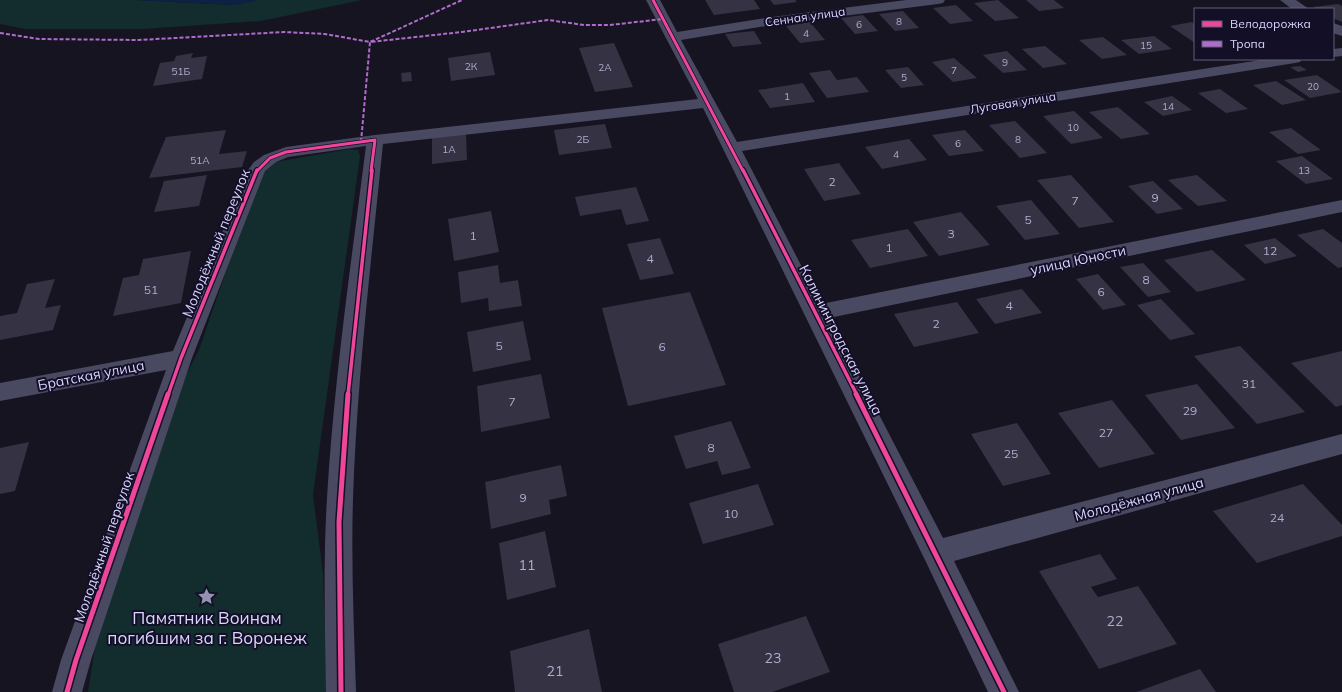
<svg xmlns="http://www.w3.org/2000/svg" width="1342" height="692" font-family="Mulish,sans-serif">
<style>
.green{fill:#132c2d}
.water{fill:#0d2144}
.building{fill:#343243}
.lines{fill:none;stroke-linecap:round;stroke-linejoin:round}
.street{fill:#4a4962;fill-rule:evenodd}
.quiet{stroke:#b06ccc;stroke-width:2;stroke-dasharray:4 2;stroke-linecap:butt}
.cycleway-far2-casing{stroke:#130f26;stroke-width:4.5}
.cycleway-far1-casing{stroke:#130f26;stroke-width:6}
.cycleway-casing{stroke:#130f26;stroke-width:8}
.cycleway-far2{stroke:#ed469a;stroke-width:3}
.cycleway-far1{stroke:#ed469a;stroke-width:3.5}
.cycleway{stroke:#ed469a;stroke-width:5}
.labels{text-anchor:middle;stroke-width:4;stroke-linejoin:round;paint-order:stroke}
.far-number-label{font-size:10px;fill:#b0acd0}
.far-street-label{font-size:12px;fill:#d9d4ff;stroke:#130f26}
.number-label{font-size:12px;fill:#b0acd0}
.street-label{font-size:14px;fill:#d9d4ff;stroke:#130f26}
.near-number-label{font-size:14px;fill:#b0acd0}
.near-poi-label{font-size:17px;fill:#d9d4ff;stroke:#130f26}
</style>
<rect width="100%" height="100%" fill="#161421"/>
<path class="green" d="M 0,0 L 136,0 L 233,5 L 258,0 L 362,0 L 261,21 L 143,29 L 25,29 L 0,24 Z
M 350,149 L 358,150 L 360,156 L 313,495 L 323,573 L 327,692 L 88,692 L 95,647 L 176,394 L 199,350 L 248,207 L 266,167 L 275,162 Z"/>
<path class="water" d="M 136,0 L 258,0 L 233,5 Z"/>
<path class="building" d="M 705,0 L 754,0 L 760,9 L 714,15 Z
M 770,0 L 795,0 L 797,2 L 774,5 Z
M 998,0 L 1019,18 L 995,21 L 974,3 Z
M 1026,0 L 1054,0 L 1064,8 L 1039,11 Z
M 1338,4 L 1342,6 L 1342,22 L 1333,18 L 1333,9 L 1317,9 L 1313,7 Z
M 956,5 L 973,21 L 950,24 L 933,8 Z
M 903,11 L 919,28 L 895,31 L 879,14 Z
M 863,15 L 878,31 L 855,34 L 841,18 Z
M 810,22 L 825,40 L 800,43 L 786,26 Z
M 1192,22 L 1195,25 L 1195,43 L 1170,26 Z
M 754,31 L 762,44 L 733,47 L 725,34 Z
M 1154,36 L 1172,49 L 1139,54 L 1121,40 Z
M 1103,37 L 1127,55 L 1102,59 L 1079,40 Z
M 614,43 L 633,87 L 595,92 L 579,48 Z
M 1045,46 L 1067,64 L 1043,68 L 1022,49 Z
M 1007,51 L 1027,70 L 1003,73 L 983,55 Z
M 490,52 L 495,75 L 451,81 L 448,58 Z
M 193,53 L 191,58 L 207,56 L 202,79 L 153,86 L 160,63 L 174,61 L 176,56 Z
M 954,58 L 977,78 L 953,82 L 932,62 Z
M 1300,66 L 1307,70 L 1298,72 L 1290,67 Z
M 908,67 L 924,85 L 901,88 L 885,70 Z
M 830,70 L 837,80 L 857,77 L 869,92 L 827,98 L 809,73 Z
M 411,72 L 412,81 L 402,82 L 401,73 Z
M 1317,75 L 1342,92 L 1310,98 L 1284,80 Z
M 1276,81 L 1306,100 L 1282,105 L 1253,85 Z
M 803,83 L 815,102 L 770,108 L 758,90 Z
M 1220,89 L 1248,109 L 1226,113 L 1198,93 Z
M 1172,96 L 1192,110 L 1163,116 L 1144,102 Z
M 1118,107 L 1150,134 L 1121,139 L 1089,112 Z
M 1074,111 L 1103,138 L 1071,144 L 1043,116 Z
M 1015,121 L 1047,153 L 1020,158 L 989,125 Z
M 605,124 L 612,148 L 559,155 L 554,130 Z
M 1291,128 L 1321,150 L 1298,154 L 1269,132 Z
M 226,130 L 219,154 L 247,151 L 242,167 L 149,178 L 166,137 Z
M 965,130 L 984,151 L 949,156 L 932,135 Z
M 466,134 L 467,160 L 432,164 L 432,138 Z
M 909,139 L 927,160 L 882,169 L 865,147 Z
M 1302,156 L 1333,179 L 1306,184 L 1276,161 Z
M 839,163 L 861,194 L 824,201 L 804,169 Z
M 207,175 L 199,206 L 154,212 L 164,181 Z
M 1071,175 L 1114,222 L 1079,228 L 1037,180 Z
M 1197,175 L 1227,201 L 1198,206 L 1168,180 Z
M 1153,181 L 1183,209 L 1157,214 L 1128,186 Z
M 636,187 L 649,221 L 626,225 L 621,209 L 580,216 L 575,197 Z
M 1031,200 L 1060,234 L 1025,240 L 996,206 Z
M 491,211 L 499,252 L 454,261 L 448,219 Z
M 961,212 L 990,245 L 939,256 L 913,222 Z
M 908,229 L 928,256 L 870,268 L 851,240 Z
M 1323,229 L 1342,243 L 1342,267 L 1338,268 L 1297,235 Z
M 660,238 L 674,274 L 640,280 L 627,244 Z
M 1275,238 L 1297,256 L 1265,264 L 1244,245 Z
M 1212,250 L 1246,280 L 1197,292 L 1164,260 Z
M 191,251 L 181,303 L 113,316 L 123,278 L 139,275 L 143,259 Z
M 1143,263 L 1171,292 L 1148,297 L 1120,267 Z
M 498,265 L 500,283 L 518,280 L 522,306 L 489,311 L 488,298 L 461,303 L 458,272 Z
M 1098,274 L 1126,305 L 1103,310 L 1076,279 Z
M 55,279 L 45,308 L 61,305 L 53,330 L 0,340 L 0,316 L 17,313 L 27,284 Z
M 1022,289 L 1042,313 L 995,324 L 976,299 Z
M 690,292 L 726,385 L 628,406 L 602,308 Z
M 1161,299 L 1195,334 L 1170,340 L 1137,305 Z
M 957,302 L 979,333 L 914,347 L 894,314 Z
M 523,321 L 531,360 L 473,372 L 467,332 Z
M 1240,346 L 1305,412 L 1257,424 L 1194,356 Z
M 1342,351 L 1342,405 L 1336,407 L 1291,363 Z
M 541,374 L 550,418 L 481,432 L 477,386 Z
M 1197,384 L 1235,428 L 1181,440 L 1145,395 Z
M 1112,400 L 1155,454 L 1099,468 L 1058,413 Z
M 731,421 L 751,468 L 722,475 L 717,461 L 686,469 L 674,436 Z
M 1017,423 L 1051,474 L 1003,486 L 971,434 Z
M 29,442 L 15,491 L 0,494 L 0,448 Z
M 561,465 L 567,496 L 549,500 L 551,514 L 491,529 L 485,482 Z
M 758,484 L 774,525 L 703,544 L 689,503 Z
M 1303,484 L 1342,525 L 1342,536 L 1257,563 L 1213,511 Z
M 545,531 L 556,587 L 507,600 L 499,543 Z
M 1100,554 L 1117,579 L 1091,587 L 1098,597 L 1138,586 L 1177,644 L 1099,669 L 1039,571 Z
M 806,616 L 830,672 L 772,692 L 734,692 L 718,644 Z
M 589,629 L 602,692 L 515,692 L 510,651 Z
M 1200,669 L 1216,692 L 1136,692 Z"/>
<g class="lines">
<path class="street" d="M 646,0 L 660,0 L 677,32 L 772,17 L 906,0 L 945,0 L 943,3 L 938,4 L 772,25 L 681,40 L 737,142 L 1267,59 L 1302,59 L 1300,62 L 1295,63 L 742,151 L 821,304 L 1342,200 L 1342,212 L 829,318 L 943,538 L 1342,434 L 1342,454 L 954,561 L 1019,692 L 988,692 L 926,562 L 703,108 L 383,144 C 371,262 357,380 353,499 C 351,563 354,628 356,692 L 326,692 C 325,627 323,563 327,498 C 334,381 351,263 366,146 L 288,157 L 276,162 L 265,171 L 192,358 L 91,660 L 82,692 L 52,692 L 61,660 L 166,370 L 0,401 L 0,383 L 173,351 L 248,170 L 254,162 L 264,155 L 286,147 L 375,135 L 698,99 Z
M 1280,0 L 1296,0 L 1309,9 L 1292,9 Z
M 1333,23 L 1342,26 L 1342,36 L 1333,33 Z
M 1342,48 L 1342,56 L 1333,57 L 1333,49 Z"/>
<path class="quiet" d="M 0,33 L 39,39 L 139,40 L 284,32 L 325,34 L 370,42 L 462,0
M 361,142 L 370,42 L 462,32 L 548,20 L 584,25 L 610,25 L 663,19"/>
<defs>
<path id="cycleway-far2" d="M 653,0 L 743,171
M 257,171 L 270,158 L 286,152 L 375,140 L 371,171"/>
<path id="cycleway-far1" d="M 743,170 L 857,395
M 168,395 L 181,358 L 257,170
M 348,395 L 372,170"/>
<path id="cycleway" d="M 856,394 L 1004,692
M 67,692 L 76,660 L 168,394
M 341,692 L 339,522 L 348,394"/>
</defs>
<use href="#cycleway-far2" class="cycleway-far2-casing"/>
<use href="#cycleway-far1" class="cycleway-far1-casing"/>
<use href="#cycleway" class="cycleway-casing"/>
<use href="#cycleway-far2" class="cycleway-far2"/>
<use href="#cycleway-far1" class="cycleway-far1"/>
<use href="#cycleway" class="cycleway"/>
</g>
<defs>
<symbol id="sight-bare" viewBox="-9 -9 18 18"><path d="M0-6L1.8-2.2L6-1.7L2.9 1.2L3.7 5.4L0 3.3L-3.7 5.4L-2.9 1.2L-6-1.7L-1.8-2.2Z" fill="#9591b1" stroke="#130f26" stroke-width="2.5" paint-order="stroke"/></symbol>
</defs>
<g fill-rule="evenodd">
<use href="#sight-bare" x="194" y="584" width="25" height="25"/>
</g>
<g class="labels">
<g class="far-number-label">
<text x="899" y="25">8</text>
<text x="859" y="28">6</text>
<text x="806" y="37">4</text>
<text x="1146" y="49">15</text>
<text x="1005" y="66">9</text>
<text x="471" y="70">2К</text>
<text x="605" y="71">2А</text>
<text x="954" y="74">7</text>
<text x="181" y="75">51Б</text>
<text x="904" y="81">5</text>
<text x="1313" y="90">20</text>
<text x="787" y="100">1</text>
<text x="1168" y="110">14</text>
<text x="1073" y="131">10</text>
<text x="583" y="143">2Б</text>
<text x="1018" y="143">8</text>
<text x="958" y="147">6</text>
<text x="449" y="153">1А</text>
<text x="896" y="158">4</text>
<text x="200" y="164">51А</text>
<text x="1304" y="174">13</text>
</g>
<g class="far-street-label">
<text transform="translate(805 17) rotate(-8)" y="4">Сенная улица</text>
<text transform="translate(1013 103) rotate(-9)" y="4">Луговая улица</text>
</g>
<g class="number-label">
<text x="832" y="186">2</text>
<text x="1155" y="202">9</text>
<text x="1075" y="205">7</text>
<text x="1028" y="224">5</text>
<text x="951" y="238">3</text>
<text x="473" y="240">1</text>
<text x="889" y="252">1</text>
<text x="1270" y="255">12</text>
<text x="650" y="263">4</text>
<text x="1146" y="284">8</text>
<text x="151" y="294">51</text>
<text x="1101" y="296">6</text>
<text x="1009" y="310">4</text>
<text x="936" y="328">2</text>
<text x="499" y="350">5</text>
<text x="662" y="351">6</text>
<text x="1249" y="388">31</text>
<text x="512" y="406">7</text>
<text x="1190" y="415">29</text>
<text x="1106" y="437">27</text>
<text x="711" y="452">8</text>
<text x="1011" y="458">25</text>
<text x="523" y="502">9</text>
<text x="731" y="518">10</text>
<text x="1277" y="522">24</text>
</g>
<g class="street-label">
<text transform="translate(216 243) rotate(-68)" y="5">Молодёжный переулок</text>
<text transform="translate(1078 260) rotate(-12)" y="5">улица Юности</text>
<text transform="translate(841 340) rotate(63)" y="5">Калининградская улица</text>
<text transform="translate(91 375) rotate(-11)" y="5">Братская улица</text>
<text transform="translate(1139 499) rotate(-15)" y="5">Молодёжная улица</text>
<text transform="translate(104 547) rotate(-71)" y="5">Молодёжный переулок</text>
</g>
<g class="near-number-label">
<text x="527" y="570">11</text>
<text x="1115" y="626">22</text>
<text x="773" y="663">23</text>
<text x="555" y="676">21</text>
</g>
<g class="near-poi-label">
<text x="207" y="624">Памятник Воинам<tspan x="207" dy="20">погибшим за г. Воронеж</tspan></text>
</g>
</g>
<rect x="1194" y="8" width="140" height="52" fill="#130f26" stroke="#625e7d"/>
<rect x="1202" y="21" width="20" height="6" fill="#ed469a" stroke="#625e7d"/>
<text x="1230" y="28" font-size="12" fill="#d9d4ff">Велодорожка</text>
<rect x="1202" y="41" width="20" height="6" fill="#b06ccc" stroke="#625e7d"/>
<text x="1230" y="48" font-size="12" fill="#d9d4ff">Тропа</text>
</svg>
